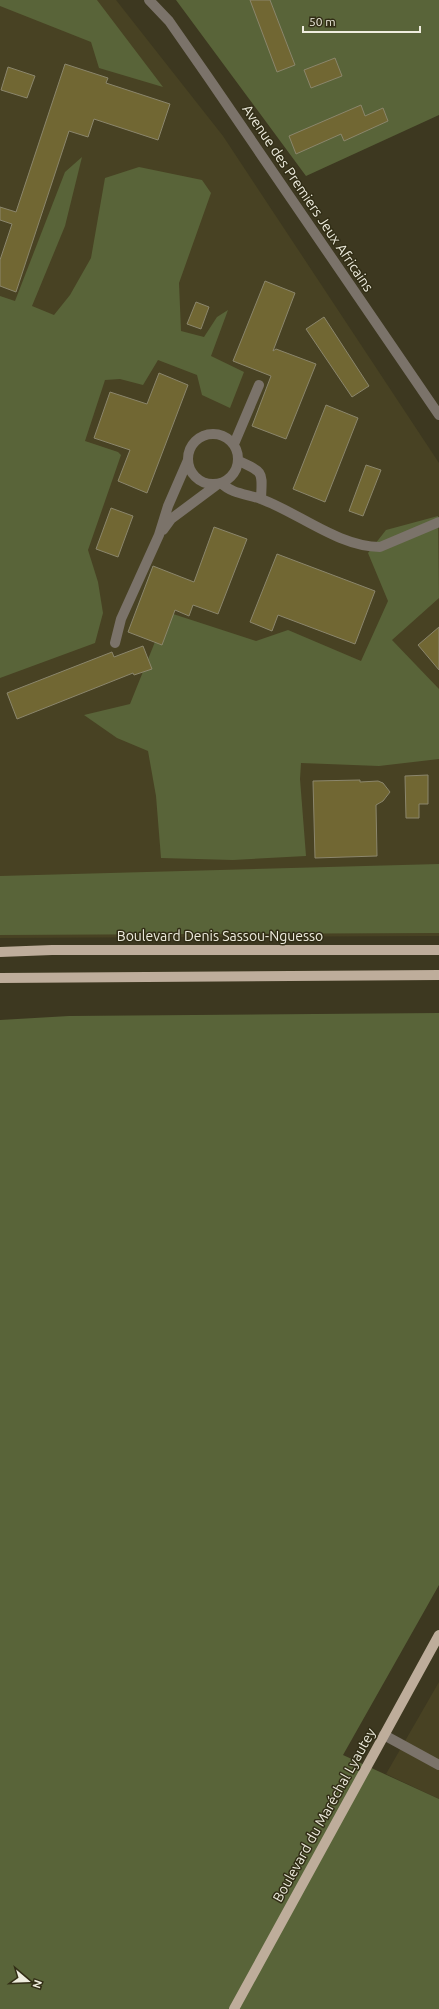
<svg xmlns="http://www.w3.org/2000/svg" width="439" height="2009" font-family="Ubuntu,sans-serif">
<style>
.built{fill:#484223}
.green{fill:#596439}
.building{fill:#716733;stroke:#8b866c}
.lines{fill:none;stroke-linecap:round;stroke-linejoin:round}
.minor{stroke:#7b736a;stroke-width:10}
.major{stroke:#bead9b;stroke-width:10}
.labels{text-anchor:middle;stroke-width:3;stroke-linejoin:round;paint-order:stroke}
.street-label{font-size:14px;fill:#efeddf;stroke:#322e16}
</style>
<rect width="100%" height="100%" fill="#3d3820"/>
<path class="built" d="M 0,0 L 116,0 L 223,136 L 439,463 L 439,936 L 0,938 Z
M 439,1682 L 439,1799 L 386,1774 Z"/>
<path class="green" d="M 0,0 L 97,0 L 163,87 L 99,68 L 91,42 L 0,6 Z
M 176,0 L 439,0 L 439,115 L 306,176 Z
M 82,157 L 65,226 L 32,306 L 54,315 L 70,295 L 91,258 L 105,178 L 139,167 L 202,180 L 211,193 L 179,283 L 181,331 L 204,337 L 217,317 L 228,310 L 211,356 L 244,372 L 230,408 L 202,395 L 197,375 L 158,360 L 143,385 L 120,379 L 105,380 L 85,441 L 118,452 L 121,455 L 88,550 L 98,582 L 103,613 L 95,643 L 0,678 L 0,296 L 15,301 L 65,172 Z
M 438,516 L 439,598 L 392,640 L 439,689 L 439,759 L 379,766 L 301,763 L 300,779 L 306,856 L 233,860 L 161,858 L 156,796 L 148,751 L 117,738 L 84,715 L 130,704 L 167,612 L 256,641 L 288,630 L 361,661 L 388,601 L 368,553 L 386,530 Z
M 439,864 L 439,933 L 0,935 L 0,876 Z
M 439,1013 L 439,1585 L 343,1755 L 439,1799 L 439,2009 L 0,2009 L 0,1020 L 69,1016 Z"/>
<path class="building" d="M 250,0 L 270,0 L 295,65 L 277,72 Z
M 335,58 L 342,76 L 311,88 L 304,70 Z
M 65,64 L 108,78 L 106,83 L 170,104 L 158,140 L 94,119 L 88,137 L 69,131 L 16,292 L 0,286 L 0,260 L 12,224 L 0,220 L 0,207 L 16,212 Z
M 8,67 L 35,76 L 27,98 L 1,90 Z
M 361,105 L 365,116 L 383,108 L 388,121 L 344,141 L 341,134 L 296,154 L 289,136 Z
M 265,281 L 295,293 L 273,351 L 276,349 L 316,364 L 286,439 L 252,426 L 271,376 L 233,361 Z
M 196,302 L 209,307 L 201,329 L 187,324 Z
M 324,317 L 369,386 L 352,397 L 306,329 Z
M 159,373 L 188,385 L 147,493 L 118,481 L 130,450 L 94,438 L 110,392 L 147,404 Z
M 326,405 L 358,418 L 325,502 L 293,489 Z
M 366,465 L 381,470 L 363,516 L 349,511 Z
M 111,508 L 133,516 L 118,557 L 96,549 Z
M 214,527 L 247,539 L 218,614 L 193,605 L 189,616 L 175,610 L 162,645 L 128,632 L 153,566 L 194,582 Z
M 277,554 L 375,591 L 355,644 L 278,615 L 272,631 L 250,622 Z
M 439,627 L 439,670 L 418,645 Z
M 143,646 L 152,669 L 134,675 L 133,673 L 17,719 L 7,693 L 112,652 L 114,657 Z
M 428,775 L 428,804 L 419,804 L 419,818 L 406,818 L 405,776 Z
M 360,780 L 360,782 L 378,781 L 383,783 L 390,792 L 383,801 L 376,805 L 377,856 L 315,858 L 313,781 Z"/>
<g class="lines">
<path class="minor" d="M 149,0 L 169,21 L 208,77 L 439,415
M188 459a25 25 0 1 1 50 0a25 25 0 1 1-50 0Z
M 234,444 L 259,385
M 239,461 C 265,473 262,472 261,499
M 221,483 C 232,494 247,494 261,499 C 299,513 339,547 380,547 L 439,522
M 163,530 L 171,519 L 218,484
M 115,643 L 121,619 L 159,535 L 168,506 L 188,460
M 384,1735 L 439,1765"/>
<path class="major" d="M 0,952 L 52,950 L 439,950
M 0,978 L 439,975
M 234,2009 L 439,1635"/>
</g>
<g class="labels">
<g class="street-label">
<text transform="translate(308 198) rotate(56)" y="5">Avenue des Premiers Jeux Africains</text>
<text x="220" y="941">Boulevard Denis Sassou-Nguesso</text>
<text transform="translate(324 1815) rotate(-61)" y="5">Boulevard du Maréchal Lyautey</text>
</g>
</g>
<g transform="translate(28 1981) rotate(109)" stroke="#322e16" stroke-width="3" paint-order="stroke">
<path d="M0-3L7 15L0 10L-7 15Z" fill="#efeddf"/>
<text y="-6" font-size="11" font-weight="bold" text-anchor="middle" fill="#efeddf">N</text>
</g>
<path d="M303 26v6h117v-6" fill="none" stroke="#efeddf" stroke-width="2"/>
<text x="309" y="26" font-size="12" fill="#efeddf" stroke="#322e16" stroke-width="3" paint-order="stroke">50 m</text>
</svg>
